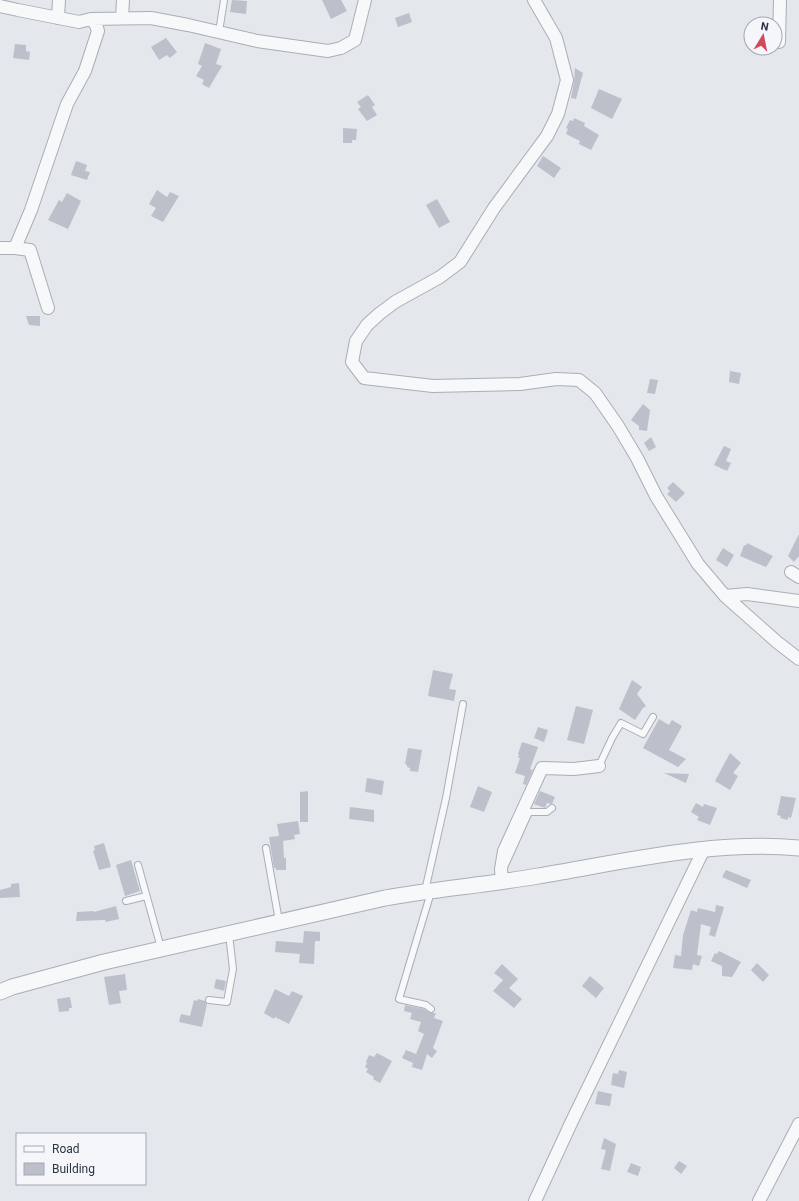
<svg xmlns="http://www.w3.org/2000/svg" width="799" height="1201" font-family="Roboto,sans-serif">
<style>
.building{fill:#bbc0ca}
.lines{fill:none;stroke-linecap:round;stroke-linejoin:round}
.service-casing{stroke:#a9aeb7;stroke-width:8}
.minor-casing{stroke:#a9aeb7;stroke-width:14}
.tertiary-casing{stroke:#a9aeb7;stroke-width:17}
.service{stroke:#f7f8fa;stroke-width:6}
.minor{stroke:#f7f8fa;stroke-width:12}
.tertiary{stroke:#f7f8fa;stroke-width:15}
</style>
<rect width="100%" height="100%" fill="#e4e7ec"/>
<path class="building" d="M 232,0 L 247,1 L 246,14 L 230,12 Z
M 322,0 L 341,0 L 347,11 L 331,19 Z
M 409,13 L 412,22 L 398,27 L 395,18 Z
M 166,38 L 177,52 L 170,58 L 167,55 L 159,60 L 151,47 Z
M 205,43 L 221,49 L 216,64 L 222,66 L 209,88 L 202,84 L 204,80 L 196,76 L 202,66 L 198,64 Z
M 15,44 L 26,45 L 26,51 L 30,52 L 29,60 L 13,58 Z
M 575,68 L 583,73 L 576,99 L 571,98 L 574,82 Z
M 599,89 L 622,99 L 612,119 L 591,108 Z
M 368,95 L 375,105 L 372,107 L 377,115 L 367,121 L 358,109 L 361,107 L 357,102 Z
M 574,118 L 585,123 L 584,126 L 599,135 L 591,150 L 579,144 L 580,141 L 566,134 L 568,129 L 566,128 L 570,120 L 573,121 Z
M 343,128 L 357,129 L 356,140 L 352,140 L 352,143 L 343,143 Z
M 543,156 L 561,168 L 554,178 L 537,166 Z
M 76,161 L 87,165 L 85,171 L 90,172 L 87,180 L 71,175 Z
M 157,190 L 167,197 L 170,192 L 179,196 L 163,222 L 151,216 L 156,208 L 149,204 Z
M 67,193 L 81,201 L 68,229 L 48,220 L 59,200 L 62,202 Z
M 437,199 L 450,222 L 439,228 L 426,205 Z
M 26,316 L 40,316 L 40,326 L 29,325 Z
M 730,371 L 741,373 L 739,384 L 729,382 Z
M 650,379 L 658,380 L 655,394 L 647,393 Z
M 643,404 L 650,410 L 647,431 L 639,430 L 639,426 L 631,420 Z
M 651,437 L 656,447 L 649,451 L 644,443 Z
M 724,446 L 731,449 L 726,461 L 731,463 L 727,471 L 714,465 Z
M 673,482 L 685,493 L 676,502 L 667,494 L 670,491 L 667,488 Z
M 799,534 L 799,556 L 794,562 L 788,556 Z
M 747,543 L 773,556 L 766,567 L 740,556 L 744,545 L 746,546 Z
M 723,548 L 734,555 L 727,567 L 716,560 Z
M 433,670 L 453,674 L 449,689 L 456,690 L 454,701 L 428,696 Z
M 632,680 L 642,687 L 637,694 L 646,706 L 643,708 L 635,720 L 619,709 Z
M 576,706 L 593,710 L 584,744 L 567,740 Z
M 659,719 L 669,725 L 672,720 L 682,726 L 669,750 L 686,759 L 678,767 L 643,748 Z
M 538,727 L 548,730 L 544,742 L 534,738 Z
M 522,742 L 538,747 L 530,769 L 533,770 L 526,785 L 523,784 L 525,776 L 515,773 L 520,758 L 518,758 L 519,755 L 518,754 Z
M 408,748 L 422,750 L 418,772 L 410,771 L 410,768 L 407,767 L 407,765 L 405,764 Z
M 730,753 L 741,763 L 733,773 L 738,776 L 730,790 L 715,781 Z
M 664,773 L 689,774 L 686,783 Z
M 367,778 L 384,781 L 382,795 L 366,792 L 365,791 Z
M 478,786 L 492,792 L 484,812 L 470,807 Z
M 308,791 L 308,822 L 300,822 L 300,792 Z
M 540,791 L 555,797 L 552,804 L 547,803 L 545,808 L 534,804 Z
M 781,796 L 796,798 L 791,818 L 788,817 L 788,820 L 780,818 L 781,816 L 777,815 Z
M 696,803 L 703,807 L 704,804 L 717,808 L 710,825 L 697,820 L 699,817 L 691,812 Z
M 350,807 L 374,810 L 374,822 L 349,819 Z
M 298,821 L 300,834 L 294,835 L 295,839 L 283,841 L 284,858 L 286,858 L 286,870 L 276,870 L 276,868 L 274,868 L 269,837 L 279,836 L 277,824 Z
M 104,843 L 111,867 L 99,870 L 93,851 L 95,850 L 94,846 Z
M 131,860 L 140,891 L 125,896 L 116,865 Z
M 726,870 L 751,880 L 747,888 L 722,877 Z
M 19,883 L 20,897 L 0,898 L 0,890 L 11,887 L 11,884 Z
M 716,905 L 724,907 L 715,937 L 709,935 L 711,927 L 701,924 L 697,955 L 702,956 L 699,966 L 693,964 L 692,970 L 673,968 L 675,955 L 681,956 L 683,935 L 691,910 L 697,912 L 698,908 L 715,912 Z
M 116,906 L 119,919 L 106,922 L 105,920 L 76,921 L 77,912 L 94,911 L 94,912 Z
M 304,931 L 320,932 L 320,941 L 315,941 L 314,964 L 299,963 L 300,954 L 275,952 L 276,941 L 303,943 Z
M 719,951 L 741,962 L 732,977 L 722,976 L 722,966 L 711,961 L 715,953 L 717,954 Z
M 757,963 L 769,975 L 763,982 L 751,970 Z
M 502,964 L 518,979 L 509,988 L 522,999 L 514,1008 L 493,991 L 503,980 L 494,973 Z
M 125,974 L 127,990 L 119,991 L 121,1003 L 109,1005 L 104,977 Z
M 590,976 L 604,988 L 596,998 L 582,986 Z
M 216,979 L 226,981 L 224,991 L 214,988 Z
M 275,989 L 289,996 L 292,991 L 303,996 L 289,1024 L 275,1017 L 274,1019 L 264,1013 Z
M 70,997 L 72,1008 L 69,1008 L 69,1011 L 59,1012 L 57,999 Z
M 198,999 L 205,1001 L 207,1004 L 202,1027 L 179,1022 L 181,1014 L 190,1016 L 194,1000 L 197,1001 Z
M 405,1005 L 424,1009 L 430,1013 L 436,1013 L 434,1018 L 443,1021 L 433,1048 L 437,1051 L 432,1058 L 427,1054 L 422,1070 L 412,1067 L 413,1063 L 402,1058 L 406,1050 L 416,1054 L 424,1034 L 418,1031 L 421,1022 L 410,1019 L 412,1013 L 404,1011 Z
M 377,1053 L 392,1061 L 380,1083 L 373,1079 L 374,1077 L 366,1072 L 368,1069 L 365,1067 L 367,1063 L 366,1062 L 369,1055 L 374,1057 Z
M 619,1070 L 627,1072 L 624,1088 L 611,1085 L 613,1073 L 618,1074 Z
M 598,1091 L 612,1094 L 610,1106 L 595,1104 Z
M 604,1138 L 616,1144 L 610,1171 L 601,1169 L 606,1150 L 601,1149 Z
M 679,1161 L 687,1166 L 681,1174 L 674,1168 Z
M 631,1163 L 641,1167 L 638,1176 L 627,1172 Z"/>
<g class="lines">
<defs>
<path id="service" d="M 219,32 L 224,0
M 599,766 L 612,738 L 621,723 L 643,734 L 653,717
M 266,848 L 279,921
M 506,863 L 529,812 L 547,812 L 552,808
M 138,865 L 161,948
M 425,891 L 446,798 L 463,704
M 431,892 L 399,999 L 426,1005 L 431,1009
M 126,901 L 146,896
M 209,1000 L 227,1002 L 233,969 L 229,934"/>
<path id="minor" d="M 534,0 L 556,38 L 567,80 L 558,114 L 547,136 L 494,208 L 460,262 L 440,277 L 395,302 L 379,314 L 367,325 L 356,341 L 352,362 L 364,378 L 433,386 L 520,384 L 556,379 L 579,380 L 595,393 L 618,426 L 637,458 L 656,496 L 698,564 L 725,596 L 777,642 L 799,659
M 0,6 L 18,10 L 79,22 L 91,19 L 151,18 L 188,25 L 257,41 L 328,51 L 341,48 L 355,40 L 365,0
M 58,18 L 59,0
M 122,18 L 123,0
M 779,42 L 780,0
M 0,248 L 15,248 L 30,250 L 48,308
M 15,248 L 31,210 L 67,104 L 85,71 L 98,31 L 96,25 L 91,19
M 791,572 L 799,577
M 725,596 L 747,594 L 799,601
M 502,882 L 501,869 L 504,851 L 542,768 L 574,769 L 599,766
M 535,1201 L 572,1121 L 704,849
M 759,1201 L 799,1124"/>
<path id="tertiary" d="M 0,992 L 12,987 L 104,962 L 385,898 C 435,889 487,885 538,876 C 623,862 712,840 799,848"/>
</defs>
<use href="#service" class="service-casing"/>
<use href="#minor" class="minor-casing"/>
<use href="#tertiary" class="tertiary-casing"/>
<use href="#service" class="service"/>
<use href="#minor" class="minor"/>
<use href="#tertiary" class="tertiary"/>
</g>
<rect x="16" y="1133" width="130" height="52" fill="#f4f6f9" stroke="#a4a8b1"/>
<rect x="24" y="1146" width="20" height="6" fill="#f7f8fa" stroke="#a4a8b1"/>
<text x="52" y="1153" font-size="12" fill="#2b3445">Road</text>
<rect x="24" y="1163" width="20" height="12" fill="#bbc0ca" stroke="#a4a8b1"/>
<text x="52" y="1173" font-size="12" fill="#2b3445">Building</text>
<g transform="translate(763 36) rotate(10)"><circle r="19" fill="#f4f6f9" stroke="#a4a8b1"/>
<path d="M0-3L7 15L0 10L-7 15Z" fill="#d1495b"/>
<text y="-6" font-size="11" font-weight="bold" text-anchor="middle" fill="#2b3445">N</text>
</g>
</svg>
